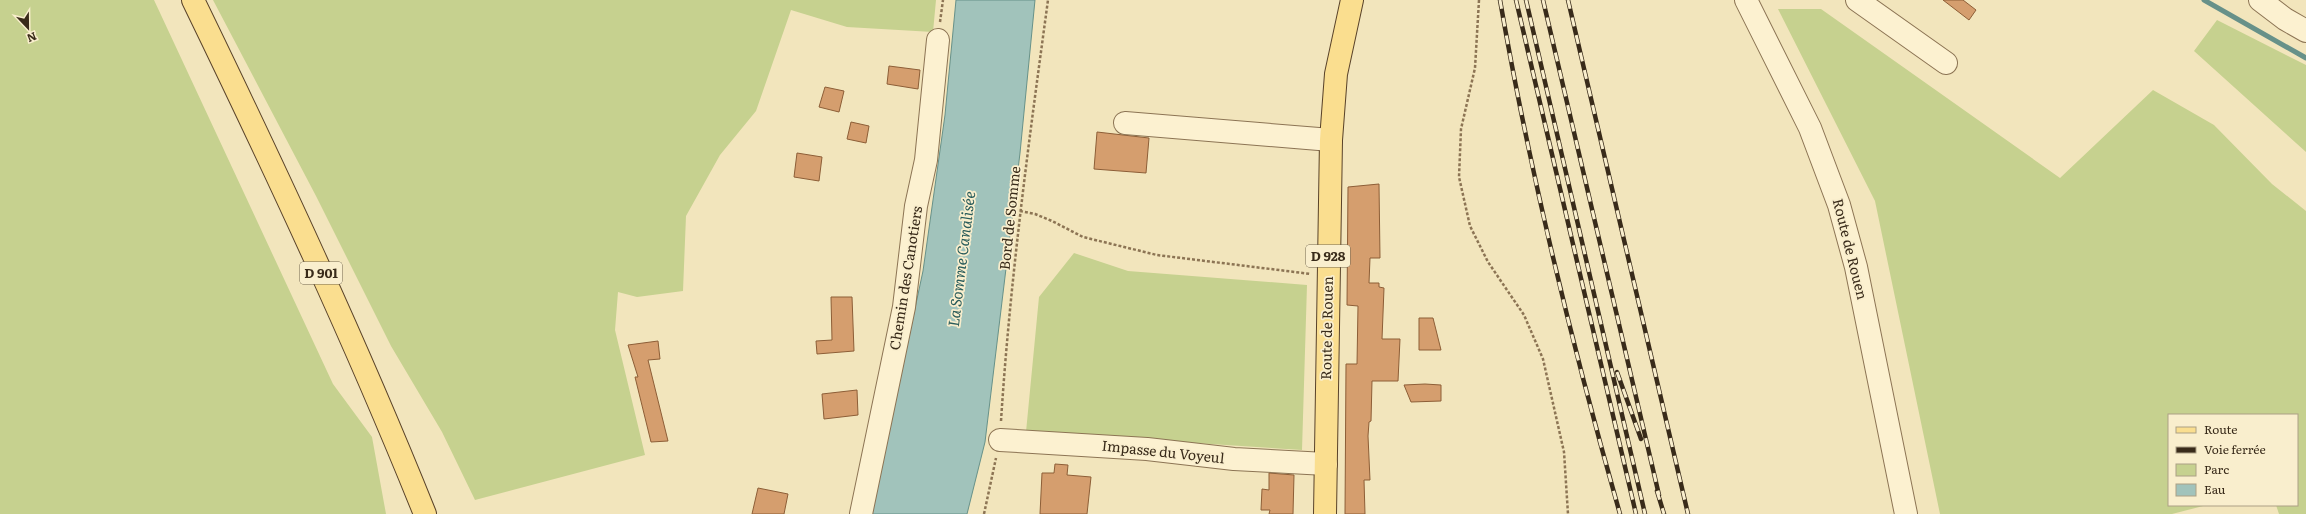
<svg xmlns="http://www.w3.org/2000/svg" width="2306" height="514" font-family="Literata,serif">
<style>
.green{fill:#c6d18f}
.water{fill:#a1c3bb;stroke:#679189}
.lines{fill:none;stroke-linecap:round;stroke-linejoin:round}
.stream{stroke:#679189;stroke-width:5}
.building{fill:#d59e6e;stroke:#8d5e37}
.minor-casing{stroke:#8c7454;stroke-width:24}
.major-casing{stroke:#594229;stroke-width:24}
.path{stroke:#8c7454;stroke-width:2.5;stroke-dasharray:3 2;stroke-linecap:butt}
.minor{stroke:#fcf1d0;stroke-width:22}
.major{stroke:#fade8f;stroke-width:22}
.rail-casing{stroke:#392b1a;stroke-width:4.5}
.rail{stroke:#f9eecd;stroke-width:3;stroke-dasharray:9;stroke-linecap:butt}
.labels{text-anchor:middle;stroke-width:3.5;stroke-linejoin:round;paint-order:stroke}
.shield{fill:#f9eecd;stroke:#736650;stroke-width:1}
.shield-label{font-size:13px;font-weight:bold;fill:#392b1a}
.street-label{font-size:14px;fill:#392b1a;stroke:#f9eecd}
.water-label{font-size:15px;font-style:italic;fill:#285b5a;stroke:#f9eecd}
</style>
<rect width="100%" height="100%" fill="#f2e5bc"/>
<path class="green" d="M 0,0 L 154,0 L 333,384 L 372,437 L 386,514 L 0,514 Z
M 213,0 L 936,0 L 933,32 L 847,27 L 791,10 L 756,111 L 720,155 L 686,216 L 683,291 L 637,297 L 618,292 L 615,330 L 645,455 L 475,500 L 442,432 L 391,346 L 316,196 Z
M 1778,9 L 1821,9 L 2060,178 L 2153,90 L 2214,125 L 2272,184 L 2306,211 L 2306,514 L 2279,514 L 2276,505 L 2297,505 L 2297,415 L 2169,415 L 2169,505 L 2207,505 L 2172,514 L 1940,514 L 1875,201 Z
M 2217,20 L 2306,65 L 2306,152 L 2194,51 Z
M 1074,253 L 1128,271 L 1307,285 L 1302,450 L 1026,432 L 1039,297 Z"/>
<path class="water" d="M 956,0 L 1035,0 L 1020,153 L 985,442 L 967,514 L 871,514 L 923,271 L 945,115 Z"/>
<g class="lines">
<path class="stream" d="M 2204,0 L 2306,58"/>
</g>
<path class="building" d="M 1943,0 L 1963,0 L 1976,10 L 1969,20 Z
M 889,66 L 920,70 L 918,89 L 887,84 Z
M 825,87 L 844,91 L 839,112 L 819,107 Z
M 851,122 L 869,126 L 866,143 L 847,139 Z
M 1097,132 L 1149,138 L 1146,173 L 1094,169 Z
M 797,153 L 822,157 L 819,181 L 794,177 Z
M 1379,184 L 1380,258 L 1370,258 L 1369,283 L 1379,283 L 1379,287 L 1384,288 L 1382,339 L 1400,339 L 1398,381 L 1372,381 L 1371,421 L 1369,422 L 1368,436 L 1370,480 L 1364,480 L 1365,514 L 1345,514 L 1346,364 L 1357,364 L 1358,306 L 1347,305 L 1348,187 Z
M 831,297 L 852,297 L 854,351 L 817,354 L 816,341 L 832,340 Z
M 1419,318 L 1433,318 L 1441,350 L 1419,350 Z
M 658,341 L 660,359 L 648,360 L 668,441 L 651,442 L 635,377 L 638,377 L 628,345 Z
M 1425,384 L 1441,385 L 1441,401 L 1411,402 L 1404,385 Z
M 857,390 L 858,415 L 824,419 L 822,394 Z
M 1055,464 L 1068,465 L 1067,475 L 1091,477 L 1087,514 L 1040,514 L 1042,473 L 1054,473 Z
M 1269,473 L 1294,475 L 1293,514 L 1269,514 L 1270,510 L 1261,510 L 1262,489 L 1269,490 Z
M 758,488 L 788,494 L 784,514 L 752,514 Z"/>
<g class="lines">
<defs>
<path id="minor" d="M 1746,0 L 1810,128 L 1839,205 L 1856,267 L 1906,514
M 1857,0 L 1946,63
M 2260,0 L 2285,19 L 2306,31
M 1125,123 L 1331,140
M 1000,440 L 1147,449 L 1234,459 L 1326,464
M 861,514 L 904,307 L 916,206 L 926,160 L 938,40"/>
<path id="major" d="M 193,0 C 275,169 355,340 425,514
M 1325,514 L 1331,140 L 1336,74 L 1352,0"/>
</defs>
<use href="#minor" class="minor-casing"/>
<use href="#major" class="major-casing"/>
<path class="path" d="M 1479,0 L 1475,68 L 1461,129 L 1459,177 L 1470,226 L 1488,262 L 1524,315 L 1543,359 L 1564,452 L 1568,514
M 940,22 L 943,0
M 1020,211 L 1035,214 L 1052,221 L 1083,237 L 1157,255 L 1311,274
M 1001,421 C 1010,280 1029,140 1048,0
M 984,514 L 996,458"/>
<use href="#minor" class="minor"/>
<use href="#major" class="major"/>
<defs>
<path id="rail" d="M 1500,0 C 1530,173 1572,345 1620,514
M 1516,0 L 1636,514
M 1526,0 L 1645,514
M 1543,0 L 1659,495
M 1568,0 L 1688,514
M 1617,372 L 1641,439
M 1657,491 L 1664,514"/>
</defs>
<use href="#rail" class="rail-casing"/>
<use href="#rail" class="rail"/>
</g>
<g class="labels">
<g class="shield">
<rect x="1306" y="245" width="44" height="22" rx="3"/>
<rect x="300" y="262" width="42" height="22" rx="3"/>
</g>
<g class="shield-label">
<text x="1328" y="261">D 928</text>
<text x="321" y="278">D 901</text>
</g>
<g class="street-label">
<text transform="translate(1010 218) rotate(-84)" y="5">Bord de Somme</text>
<text transform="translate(1850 249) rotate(76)" y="5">Route de Rouen</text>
<text transform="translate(906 278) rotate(-81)" y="5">Chemin des Canotiers</text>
<text transform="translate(1327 328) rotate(-89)" y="5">Route de Rouen</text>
<text transform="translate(1163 452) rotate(6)" y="5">Impasse du Voyeul</text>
</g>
<g class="water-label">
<text transform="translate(962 259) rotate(-83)" y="5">La Somme Canalisée</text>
</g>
</g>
<rect x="2168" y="414" width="130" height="92" fill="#f9eecd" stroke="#aca085"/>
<rect x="2176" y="427" width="20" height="6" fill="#fade8f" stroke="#aca085"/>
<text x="2204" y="434" font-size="12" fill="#392b1a">Route</text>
<rect x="2176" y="447" width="20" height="6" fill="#392b1a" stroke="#aca085"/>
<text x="2204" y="454" font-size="12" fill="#392b1a">Voie ferrée</text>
<rect x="2176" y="464" width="20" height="12" fill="#c6d18f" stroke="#aca085"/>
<text x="2204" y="474" font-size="12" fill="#392b1a">Parc</text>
<rect x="2176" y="484" width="20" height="12" fill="#a1c3bb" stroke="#aca085"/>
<text x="2204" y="494" font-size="12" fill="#392b1a">Eau</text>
<g transform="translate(28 28) rotate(158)" stroke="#f9eecd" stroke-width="3" paint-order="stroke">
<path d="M0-3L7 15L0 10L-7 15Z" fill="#392b1a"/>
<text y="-6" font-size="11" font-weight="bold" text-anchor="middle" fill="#392b1a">N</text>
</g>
</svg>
